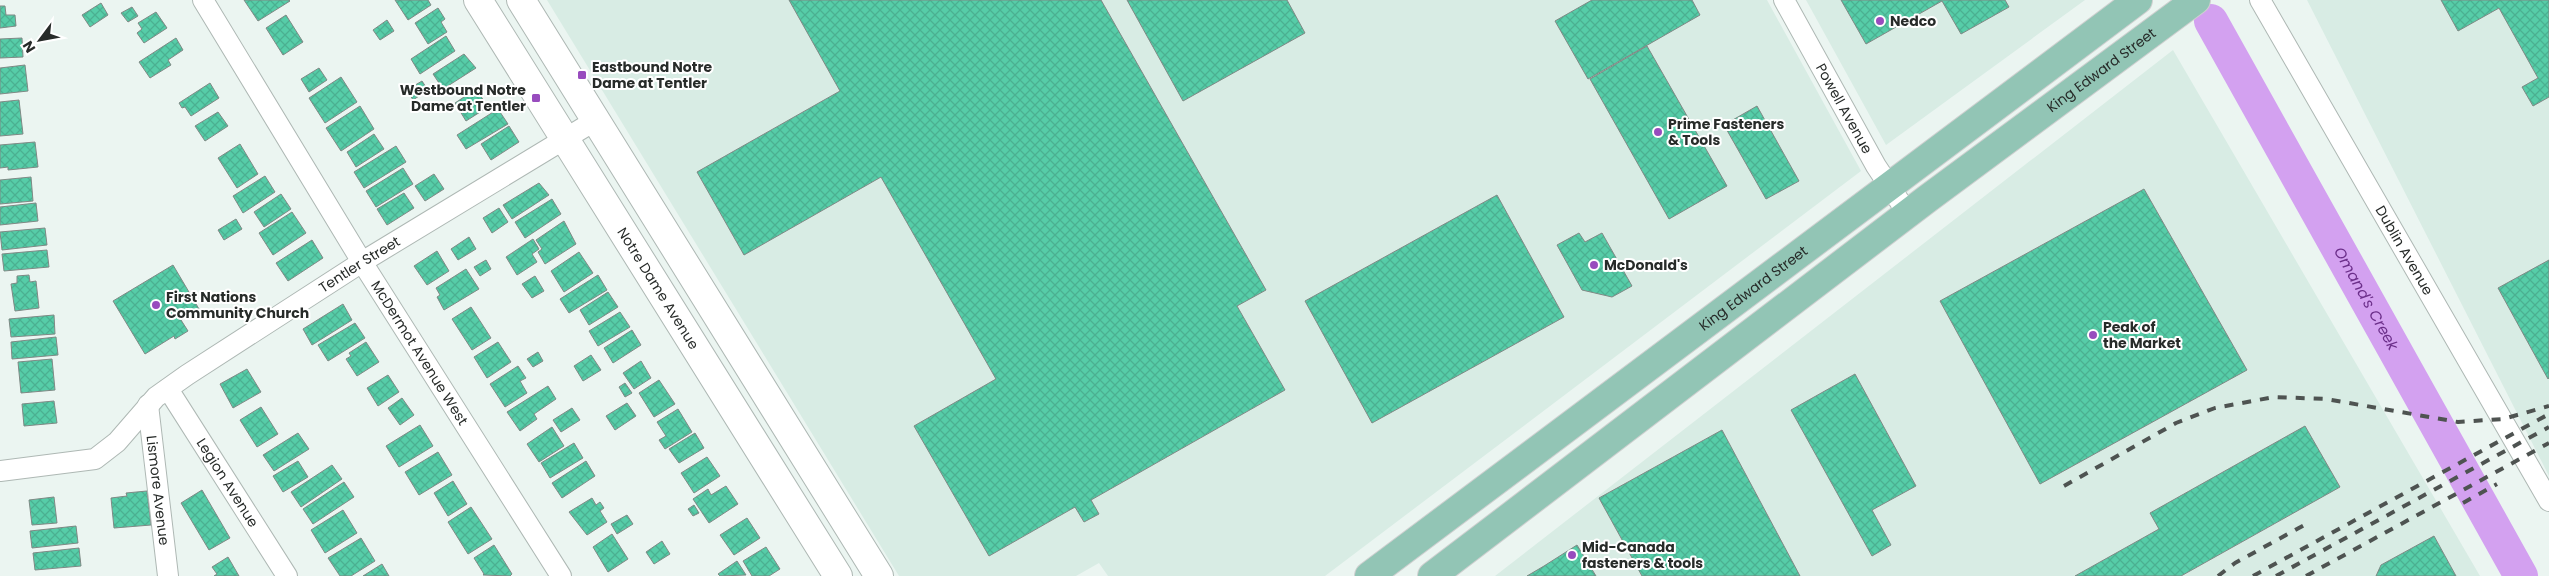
<svg xmlns="http://www.w3.org/2000/svg" width="2549" height="576" font-family="Poppins,sans-serif">
<style>
.built{fill:#d8ece4}
.lines{fill:none;stroke-linecap:round;stroke-linejoin:round}
.river{stroke:#d3a1f0;stroke-width:34}
.building{fill:url(#building-cross-hatch);stroke:#7f8985}
.minor-casing{stroke:#aeb8b4;stroke-width:22}
.secondary-casing{stroke:#aeb8b4;stroke-width:30}
.primary-casing{stroke:#cfd0d0;stroke-width:30}
.minor{stroke:#fff;stroke-width:20}
.secondary{stroke:#fff;stroke-width:28}
.primary{stroke:#92c5b5;stroke-width:28}
.rail{stroke:#4e5351;stroke-width:4;stroke-dasharray:9 9;stroke-linecap:butt}
.poi-dot{fill:#984cbe;stroke:#fff;stroke-width:2}
.labels{text-anchor:middle;stroke-width:4;stroke-linejoin:round;paint-order:stroke}
.poi-label{font-size:14px;font-weight:bold;fill:#272b29;stroke:#fff;text-anchor:start}
.street-label{font-size:14px;fill:#272b29;stroke:#fff}
.water-label{font-size:15px;font-style:italic;fill:#6c2f8a;stroke:#fff}
</style>
<defs>
<pattern id="building-cross-hatch" width="8" height="8" patternUnits="userSpaceOnUse" patternTransform="scale(1.25)"><rect width="8" height="8" fill="#56cda8"/><path d="M0 0l8 8M0 8l8-8" fill="none" stroke="#4bb091"/></pattern>
</defs>
<rect width="100%" height="100%" fill="#ebf5f1"/>
<path class="built" d="M 547,0 L 1767,0 L 1861,171 L 1325,576 L 1108,576 L 1099,563 L 1076,576 L 899,576 Z
M 1806,0 L 2085,0 L 1886,145 Z
M 2307,0 L 2549,0 L 2549,476 Z
M 2173,50 L 2480,576 L 1495,576 Z"/>
<g class="lines">
<path class="river" id="s1" d="M 2211,21 L 2521,576"/>
</g>
<path class="building" d="M 244,0 L 289,0 L 290,1 L 258,21 Z
M 395,0 L 428,0 L 431,5 L 408,20 Z
M 789,0 L 1101,0 L 1266,290 L 1237,306 L 1285,390 L 1091,500 L 1099,514 L 1084,522 L 1075,507 L 989,556 L 914,426 L 996,379 L 881,177 L 744,255 L 697,172 L 840,91 Z
M 1127,0 L 1287,0 L 1305,33 L 1183,101 Z
M 1592,0 L 1692,0 L 1700,15 L 1588,79 L 1555,21 Z
M 1841,0 L 2005,0 L 2009,7 L 1961,34 L 1942,1 L 1866,44 Z
M 2441,0 L 2549,0 L 2549,97 L 2533,106 L 2522,87 L 2538,78 L 2499,8 L 2458,31 Z
M 101,3 L 108,15 L 90,27 L 82,15 Z
M 0,6 L 5,6 L 6,15 L 15,15 L 16,26 L 0,28 Z
M 132,7 L 138,16 L 128,22 L 121,13 Z
M 438,8 L 445,19 L 441,22 L 447,32 L 428,44 L 415,23 Z
M 156,12 L 167,28 L 144,43 L 137,33 L 142,29 L 138,23 Z
M 286,15 L 303,42 L 283,55 L 266,28 Z
M 387,20 L 394,31 L 380,40 L 373,30 Z
M 446,36 L 455,51 L 420,74 L 411,59 Z
M 22,38 L 23,57 L 0,58 L 0,39 Z
M 176,38 L 183,50 L 168,60 L 171,65 L 150,78 L 139,62 Z
M 1647,46 L 1727,186 L 1669,219 L 1590,79 Z
M 464,54 L 476,68 L 443,89 L 433,74 Z
M 25,65 L 28,91 L 0,94 L 0,68 Z
M 319,68 L 327,80 L 309,92 L 301,79 Z
M 341,77 L 357,102 L 325,123 L 309,98 Z
M 422,81 L 428,90 L 413,100 L 407,90 Z
M 210,83 L 219,98 L 191,116 L 185,107 L 182,108 L 179,103 Z
M 476,89 L 488,107 L 466,121 L 455,103 Z
M 19,100 L 23,134 L 0,136 L 0,102 Z
M 360,106 L 374,129 L 341,151 L 326,128 Z
M 1757,106 L 1799,181 L 1766,199 L 1724,125 Z
M 498,109 L 508,124 L 466,149 L 457,135 Z
M 218,112 L 228,126 L 205,141 L 195,126 Z
M 509,126 L 519,142 L 491,160 L 481,144 Z
M 374,134 L 384,149 L 356,167 L 347,152 Z
M 35,142 L 38,167 L 8,170 L 8,167 L 0,168 L 0,145 Z
M 240,144 L 258,174 L 237,188 L 218,158 Z
M 396,146 L 406,162 L 364,188 L 354,172 Z
M 403,168 L 413,184 L 376,207 L 366,191 Z
M 434,174 L 444,189 L 425,201 L 415,186 Z
M 265,176 L 275,192 L 243,213 L 233,196 Z
M 31,177 L 33,201 L 0,204 L 0,180 Z
M 539,183 L 549,195 L 512,219 L 503,205 Z
M 2144,189 L 2247,370 L 2040,484 L 1940,301 Z
M 404,193 L 414,208 L 387,225 L 377,209 Z
M 281,194 L 291,209 L 264,227 L 254,212 Z
M 1497,195 L 1564,317 L 1372,423 L 1305,301 Z
M 552,199 L 561,214 L 525,238 L 515,222 Z
M 36,203 L 38,221 L 0,225 L 0,207 Z
M 499,208 L 508,222 L 492,233 L 483,218 Z
M 292,212 L 306,233 L 273,255 L 259,233 Z
M 236,219 L 242,229 L 224,240 L 218,230 Z
M 564,221 L 576,244 L 545,264 L 538,252 L 542,249 L 536,240 Z
M 45,228 L 47,245 L 2,250 L 0,232 Z
M 1579,233 L 1585,242 L 1602,233 L 1632,286 L 1612,297 L 1582,290 L 1557,245 Z
M 469,237 L 476,249 L 458,260 L 451,249 Z
M 533,239 L 539,249 L 532,254 L 537,262 L 517,275 L 506,257 Z
M 312,240 L 323,258 L 288,281 L 276,263 Z
M 47,250 L 49,267 L 4,271 L 2,254 Z
M 437,251 L 449,271 L 427,285 L 414,266 Z
M 579,252 L 593,273 L 564,292 L 551,271 Z
M 486,260 L 491,269 L 480,276 L 474,267 Z
M 2549,260 L 2549,378 L 2548,379 L 2498,288 Z
M 173,265 L 199,309 L 181,320 L 188,331 L 175,339 L 174,336 L 145,354 L 113,301 Z
M 466,269 L 479,289 L 444,310 L 437,297 L 440,295 L 436,288 Z
M 29,275 L 30,282 L 36,281 L 39,308 L 15,311 L 11,284 L 17,283 L 17,276 Z
M 598,275 L 607,290 L 569,313 L 560,299 Z
M 535,276 L 544,291 L 532,298 L 522,284 Z
M 608,292 L 618,307 L 589,325 L 580,310 Z
M 343,304 L 352,320 L 312,345 L 303,329 Z
M 471,307 L 491,338 L 472,350 L 452,319 Z
M 620,312 L 630,327 L 598,346 L 589,331 Z
M 54,315 L 55,334 L 11,337 L 9,319 Z
M 355,323 L 365,338 L 328,361 L 318,345 Z
M 632,330 L 641,345 L 613,363 L 604,348 Z
M 56,337 L 58,355 L 12,359 L 11,342 Z
M 366,342 L 379,362 L 357,376 L 346,359 L 351,356 L 349,353 Z
M 498,342 L 511,362 L 487,378 L 474,357 Z
M 538,352 L 543,361 L 533,367 L 527,359 Z
M 591,355 L 601,370 L 583,381 L 574,366 Z
M 52,359 L 55,390 L 21,393 L 18,362 Z
M 641,361 L 651,378 L 634,389 L 623,373 Z
M 518,366 L 526,378 L 520,381 L 527,393 L 505,407 L 490,384 Z
M 247,369 L 261,392 L 233,408 L 220,384 Z
M 1855,374 L 1916,486 L 1872,510 L 1891,545 L 1872,556 L 1791,410 Z
M 388,375 L 399,392 L 378,406 L 367,388 Z
M 659,380 L 675,404 L 654,417 L 639,393 Z
M 625,383 L 632,393 L 625,397 L 619,387 Z
M 548,386 L 556,399 L 534,414 L 537,419 L 520,431 L 507,412 Z
M 402,398 L 414,415 L 400,425 L 388,408 Z
M 54,401 L 57,423 L 24,426 L 22,404 Z
M 627,403 L 636,416 L 615,430 L 606,416 Z
M 261,407 L 278,434 L 257,447 L 240,420 Z
M 572,408 L 580,420 L 561,432 L 553,420 Z
M 678,409 L 692,432 L 665,449 L 659,440 L 666,436 L 657,422 Z
M 420,425 L 433,446 L 399,467 L 386,446 Z
M 2305,426 L 2340,487 L 2181,576 L 2075,576 L 2159,529 L 2150,513 Z
M 552,427 L 564,446 L 539,462 L 527,444 Z
M 1722,430 L 1800,576 L 1642,576 L 1599,498 Z
M 298,433 L 309,449 L 274,471 L 263,455 Z
M 695,433 L 704,448 L 679,463 L 669,449 Z
M 574,443 L 583,458 L 550,478 L 541,463 Z
M 438,452 L 452,475 L 419,495 L 405,472 Z
M 707,457 L 720,476 L 694,493 L 681,473 Z
M 298,461 L 308,477 L 283,492 L 273,476 Z
M 586,461 L 595,476 L 562,498 L 552,483 Z
M 332,465 L 342,479 L 301,507 L 291,492 Z
M 453,481 L 467,504 L 448,516 L 434,493 Z
M 344,482 L 354,497 L 313,524 L 303,509 Z
M 726,486 L 738,504 L 709,523 L 693,499 L 708,489 L 711,495 Z
M 202,490 L 230,538 L 209,550 L 181,503 Z
M 147,491 L 151,525 L 114,528 L 111,498 L 127,496 L 126,493 Z
M 54,497 L 57,523 L 32,525 L 29,500 Z
M 592,498 L 596,505 L 600,502 L 604,508 L 600,511 L 607,522 L 587,535 L 569,512 Z
M 694,505 L 699,513 L 693,516 L 688,509 Z
M 471,507 L 492,539 L 468,554 L 448,522 Z
M 343,510 L 357,533 L 325,553 L 311,530 Z
M 627,515 L 633,524 L 617,534 L 611,524 Z
M 747,518 L 760,538 L 734,555 L 720,535 Z
M 76,526 L 78,543 L 32,548 L 30,531 Z
M 612,534 L 628,559 L 608,572 L 593,547 Z
M 2434,536 L 2456,576 L 2376,576 L 2381,565 Z
M 361,538 L 375,561 L 351,576 L 340,576 L 328,558 Z
M 662,541 L 670,554 L 654,564 L 646,552 Z
M 494,545 L 512,574 L 510,576 L 483,575 L 484,574 L 474,558 Z
M 1577,545 L 1596,576 L 1527,576 L 1544,566 Z
M 766,547 L 780,569 L 769,576 L 752,576 L 743,561 Z
M 79,548 L 81,566 L 35,570 L 33,553 Z
M 228,557 L 239,576 L 214,576 L 217,574 L 212,567 Z
M 737,561 L 746,575 L 720,576 L 718,574 Z
M 382,564 L 389,576 L 363,576 Z"/>
<g class="lines">
<defs>
<g id="minor">
<path id="s2" d="M 203,0 L 362,262 L 561,576"/>
<path id="s3" d="M 1784,0 L 1876,166 L 1908,214"/>
<path id="s4" d="M 2260,0 L 2549,501"/>
<path id="s5" d="M 168,389 L 287,576"/>
<path id="s6" d="M 148,405 L 168,576"/>
<path id="s7" d="M 0,471 L 95,459 L 117,442 L 156,397 L 187,375 L 362,262 L 596,120"/>
</g>
<g id="secondary">
<path id="s8" d="M 478,0 L 838,576"/>
<path d="M 521,0 L 879,576"/>
</g>
<g id="primary">
<path id="s9" d="M 1369,576 L 2138,0"/>
<path id="s10" d="M 1432,576 L 1927,199 L 2196,0"/>
</g>
</defs>
<use href="#minor" class="minor-casing"/>
<use href="#secondary" class="secondary-casing"/>
<use href="#primary" class="primary-casing"/>
<use href="#minor" class="minor"/>
<use href="#secondary" class="secondary"/>
<use href="#primary" class="primary"/>
<path class="rail" d="M 2064,486 L 2176,423 L 2215,408 L 2274,397 L 2326,399 L 2458,422 L 2503,419 L 2549,406
M 2463,503 L 2497,484
M 2218,576 L 2235,563 L 2308,523
M 2253,576 L 2549,414
M 2276,576 L 2549,427
M 2306,576 L 2549,443"/>
</g>
<g class="poi-dot">
<circle cx="1880" cy="21" r="5"/>
<rect x="577" y="70" width="10" height="10" rx="2.5"/>
<rect x="531" y="93" width="10" height="10" rx="2.5"/>
<circle cx="1658" cy="132" r="5"/>
<circle cx="1594" cy="265" r="5"/>
<circle cx="156" cy="305" r="5"/>
<circle cx="2093" cy="335" r="5"/>
<circle cx="1572" cy="555" r="5"/>
</g>
<g class="labels">
<g class="poi-label">
<text x="1890" y="26">Nedco</text>
<text x="592" y="72">Eastbound Notre<tspan x="592" dy="16">Dame at Tentler</tspan></text>
<text x="526" y="95" text-anchor="end">Westbound Notre<tspan x="526" dy="16">Dame at Tentler</tspan></text>
<text x="1668" y="129">Prime Fasteners<tspan x="1668" dy="16">&amp; Tools</tspan></text>
<text x="1604" y="270">McDonald's</text>
<text x="166" y="302">First Nations<tspan x="166" dy="16">Community Church</tspan></text>
<text x="2103" y="332">Peak of<tspan x="2103" dy="16">the Market</tspan></text>
<text x="1582" y="552">Mid-Canada<tspan x="1582" dy="16">fasteners &amp; tools</tspan></text>
</g>
<g class="street-label">
<text dy="5" stroke="none"><textPath href="#s10" startOffset="839">King Edward Street</textPath></text>
<text dy="5" stroke="none"><textPath href="#s3" startOffset="124">Powell Avenue</textPath></text>
<text dy="5" stroke="none"><textPath href="#s4" startOffset="289">Dublin Avenue</textPath></text>
<text dy="5" stroke="none"><textPath href="#s7" startOffset="426">Tentler Street</textPath></text>
<text dy="5" stroke="none"><textPath href="#s9" startOffset="480">King Edward Street</textPath></text>
<text dy="5" stroke="none"><textPath href="#s8" startOffset="340">Notre Dame Avenue</textPath></text>
<text dy="5" stroke="none"><textPath href="#s2" startOffset="414">McDermot Avenue West</textPath></text>
<text dy="5" stroke="none"><textPath href="#s5" startOffset="111">Legion Avenue</textPath></text>
<text dy="5" stroke="none"><textPath href="#s6" startOffset="86">Lismore Avenue</textPath></text>
</g>
<g class="water-label">
<text dy="5" stroke="none"><textPath href="#s1" startOffset="318">Omand's Creek</textPath></text>
</g>
</g>
<g transform="translate(40 40) rotate(238)" stroke="#ffffff" stroke-width="4" paint-order="stroke">
<path d="M0-4L9 19L0 12L-9 19Z" fill="#272b29"/>
<text y="-8" font-size="14" font-weight="bold" text-anchor="middle" fill="#272b29">N</text>
</g>
</svg>
